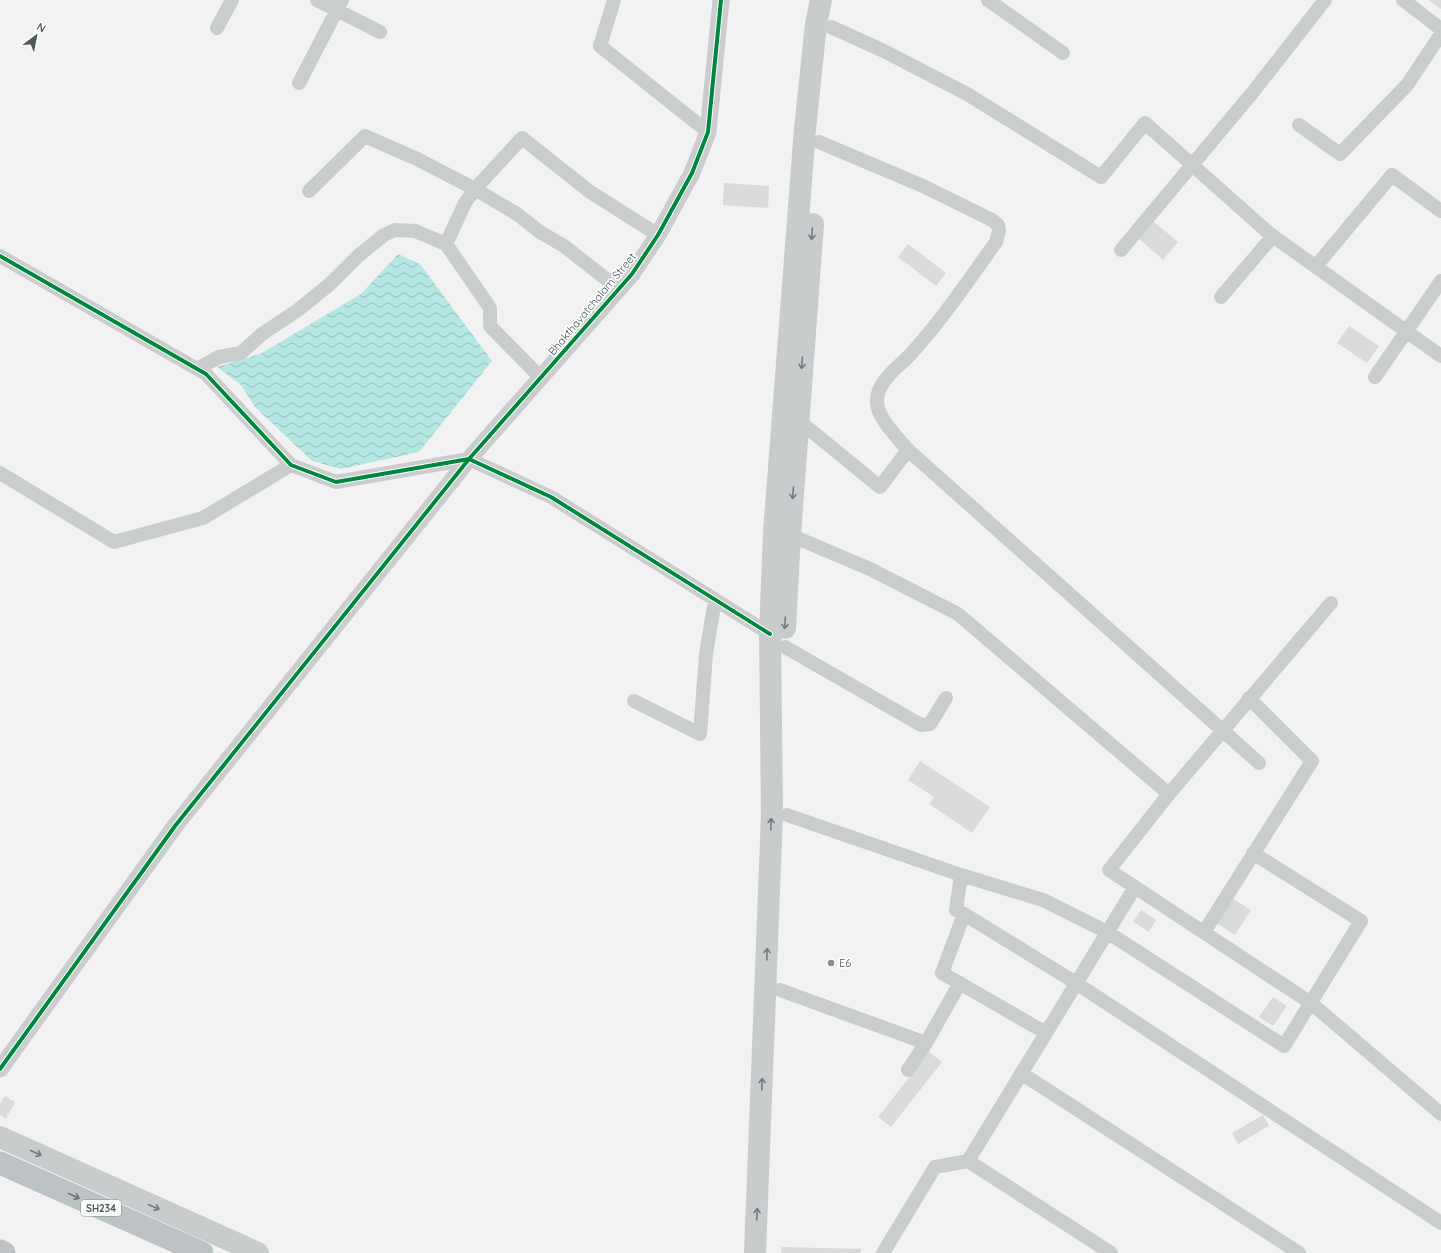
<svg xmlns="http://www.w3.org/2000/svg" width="1441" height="1253" font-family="Quicksand,sans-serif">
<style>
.water{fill:url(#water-waves)}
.building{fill:#d9dada}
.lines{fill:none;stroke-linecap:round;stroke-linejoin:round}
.motorway-casing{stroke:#b9bec0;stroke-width:23}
.minor{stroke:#cacdce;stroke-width:14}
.tertiary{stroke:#cacdce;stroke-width:17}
.primary{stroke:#c8cccd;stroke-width:22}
.motorway{stroke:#bdc3c4;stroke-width:22}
.cycleway-casing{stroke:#fff;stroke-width:6}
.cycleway{stroke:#00873e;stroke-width:4}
.oneway{stroke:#717c7f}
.oneway2{stroke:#687477}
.poi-dot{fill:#868f91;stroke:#fff;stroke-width:1.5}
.labels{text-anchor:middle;stroke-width:3.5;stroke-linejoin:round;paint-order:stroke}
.shield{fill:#fff;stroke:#828c8e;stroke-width:1}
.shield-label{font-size:10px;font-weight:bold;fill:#4c5a5d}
.street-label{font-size:11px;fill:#4c5a5d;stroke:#fff}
.poi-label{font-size:11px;fill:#4c5a5d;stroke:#fff;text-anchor:start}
</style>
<defs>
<pattern id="water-waves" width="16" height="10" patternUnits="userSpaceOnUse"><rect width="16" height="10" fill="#b4e7e3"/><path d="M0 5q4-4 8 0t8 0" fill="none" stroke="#95bebb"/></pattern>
</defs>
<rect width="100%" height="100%" fill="#f3f2f2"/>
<path class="water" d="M 398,254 L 420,264 L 492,361 L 419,452 L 341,469 L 312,461 L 255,407 L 241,385 L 217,367 L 260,354 L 361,294 Z"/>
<path class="building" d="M 1428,0 L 1441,0 L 1441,9 Z
M 724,183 L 769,186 L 768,208 L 723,205 Z
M 1153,221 L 1178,242 L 1163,260 L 1138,238 Z
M 908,244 L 946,273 L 936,286 L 898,257 Z
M 1349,326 L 1379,346 L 1367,363 L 1337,343 Z
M 920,761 L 990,807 L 972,833 L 929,804 L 934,797 L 908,780 Z
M 1232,898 L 1251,910 L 1235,935 L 1216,923 Z
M 1141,910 L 1156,920 L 1149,932 L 1133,922 Z
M 1273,997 L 1287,1006 L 1273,1026 L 1259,1017 Z
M 929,1052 L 942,1062 L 891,1127 L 878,1117 Z
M 5,1096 L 15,1102 L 6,1119 L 0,1115 L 0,1104 Z
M 1263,1115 L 1269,1126 L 1238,1144 L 1232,1133 Z
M 782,1247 L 861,1249 L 861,1253 L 781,1253 Z"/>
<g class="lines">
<defs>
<path id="motorway" d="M 0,1163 L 202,1253
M 0,1251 L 4,1253"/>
</defs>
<use href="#motorway" class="motorway-casing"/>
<path class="minor" d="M 317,0 L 380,32
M 614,0 L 600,46 L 708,132
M 988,0 L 1063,53
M 1403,0 L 1441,29
M 831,27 L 884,51 L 967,94 L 1101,177 L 1145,123 L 1270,234 L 1441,356
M 217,28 L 232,0
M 299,83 L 342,0
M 1299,125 L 1340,154 L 1407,85 L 1441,34
M 819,142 L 923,186 L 992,220 L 998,225 L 999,231 L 996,242 C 968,281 940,323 907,358 C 895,369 876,384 877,402 C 877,418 898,438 908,450
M 309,191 L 365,136 L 417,159 L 475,189 L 517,214 L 540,232 L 564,246 L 619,289
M 446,244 L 465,203 L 475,189 L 522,138 L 589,191 L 658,235
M 1121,250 L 1253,92 L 1325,0
M 0,256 L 206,374 L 291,465 L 336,482 L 469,459 L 551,497 L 770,634
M 1316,266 L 1392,175 L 1441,211
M 1221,297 L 1273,236
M 197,369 L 219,357 L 241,353 L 262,334 L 298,310 L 330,284 L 358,256 L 384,235 L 395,230 L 415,231 L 446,244 L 490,308 L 490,326 L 541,378
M 1375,377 L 1441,281
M 798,420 L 880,487 L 908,450 L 1259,763
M 0,473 L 114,542 L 203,518 L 291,465
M 782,534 L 790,535 L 870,569 L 958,614 L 1169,794
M 1331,603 L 1169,794 L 1109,870 L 1311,1003 L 1441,1114
M 785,647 L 921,725 L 930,724 L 946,698
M 634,701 L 700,734 L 706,654 L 715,600
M 787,815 L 961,875 L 1043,900 L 1107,932 L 1284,1046 L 1361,921 L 1253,853
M 961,875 L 956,910 L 964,914 L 942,973 L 1046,1033
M 964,914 L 1076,983 L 1441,1223
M 1204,932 L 1312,761 L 1249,698
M 780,990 L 926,1043 L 960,983
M 908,1070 L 926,1043
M 1021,1073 L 1299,1253
M 968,1161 L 1135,887
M 883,1253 L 935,1167 L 968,1161 L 1111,1253"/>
<path class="tertiary" d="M 0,1069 L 175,826 L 469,459 L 632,274 L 658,235 L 692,173 L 708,132 L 721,0"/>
<path class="primary" d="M 785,628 L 790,535 L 813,224
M 0,1137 L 258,1253
M 755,1253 L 772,814 L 770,634 L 774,533 L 805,129 L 816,24 L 821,0"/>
<use href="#motorway" class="motorway"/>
<defs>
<path id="cycleway" d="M 0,256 L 206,374 L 291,465 L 336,482 L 469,459 L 551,497 L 770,634
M 0,1069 L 175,826 L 469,459 L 632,274 L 658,235 L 692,173 L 708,132 L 721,0"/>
</defs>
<use href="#cycleway" class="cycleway-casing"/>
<use href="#cycleway" class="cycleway"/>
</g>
<defs><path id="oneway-shaft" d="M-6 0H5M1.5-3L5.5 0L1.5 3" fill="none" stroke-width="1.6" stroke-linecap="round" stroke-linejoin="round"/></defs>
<g class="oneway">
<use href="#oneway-shaft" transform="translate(812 234) rotate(94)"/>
<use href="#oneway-shaft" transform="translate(802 363) rotate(94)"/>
<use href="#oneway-shaft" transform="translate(793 493) rotate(94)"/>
<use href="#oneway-shaft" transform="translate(785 623) rotate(93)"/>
<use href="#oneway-shaft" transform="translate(771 824) rotate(-88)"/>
<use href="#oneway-shaft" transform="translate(767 954) rotate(-88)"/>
<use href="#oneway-shaft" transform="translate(762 1084) rotate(-88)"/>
<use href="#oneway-shaft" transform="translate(36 1153) rotate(24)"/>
<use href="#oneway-shaft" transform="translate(154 1207) rotate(24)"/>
<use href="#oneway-shaft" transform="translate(757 1214) rotate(-88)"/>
</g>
<use class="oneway2" href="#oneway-shaft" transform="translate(74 1196) rotate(24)"/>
<circle class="poi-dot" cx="831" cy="963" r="4"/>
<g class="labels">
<rect class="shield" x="81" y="1200" width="40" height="16" rx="3"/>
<g class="shield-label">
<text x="101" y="1212">SH234</text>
</g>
<g class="street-label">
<text transform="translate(592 304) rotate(-50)" y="4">Bhakthavatchalam Street</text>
</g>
<g class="poi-label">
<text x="839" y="967">E6</text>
</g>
</g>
<g transform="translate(36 36) rotate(32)" stroke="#ffffff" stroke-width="3" paint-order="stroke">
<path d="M0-3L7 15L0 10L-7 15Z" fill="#4c5a5d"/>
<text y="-6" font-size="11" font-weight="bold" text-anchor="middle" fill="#4c5a5d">N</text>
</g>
</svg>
